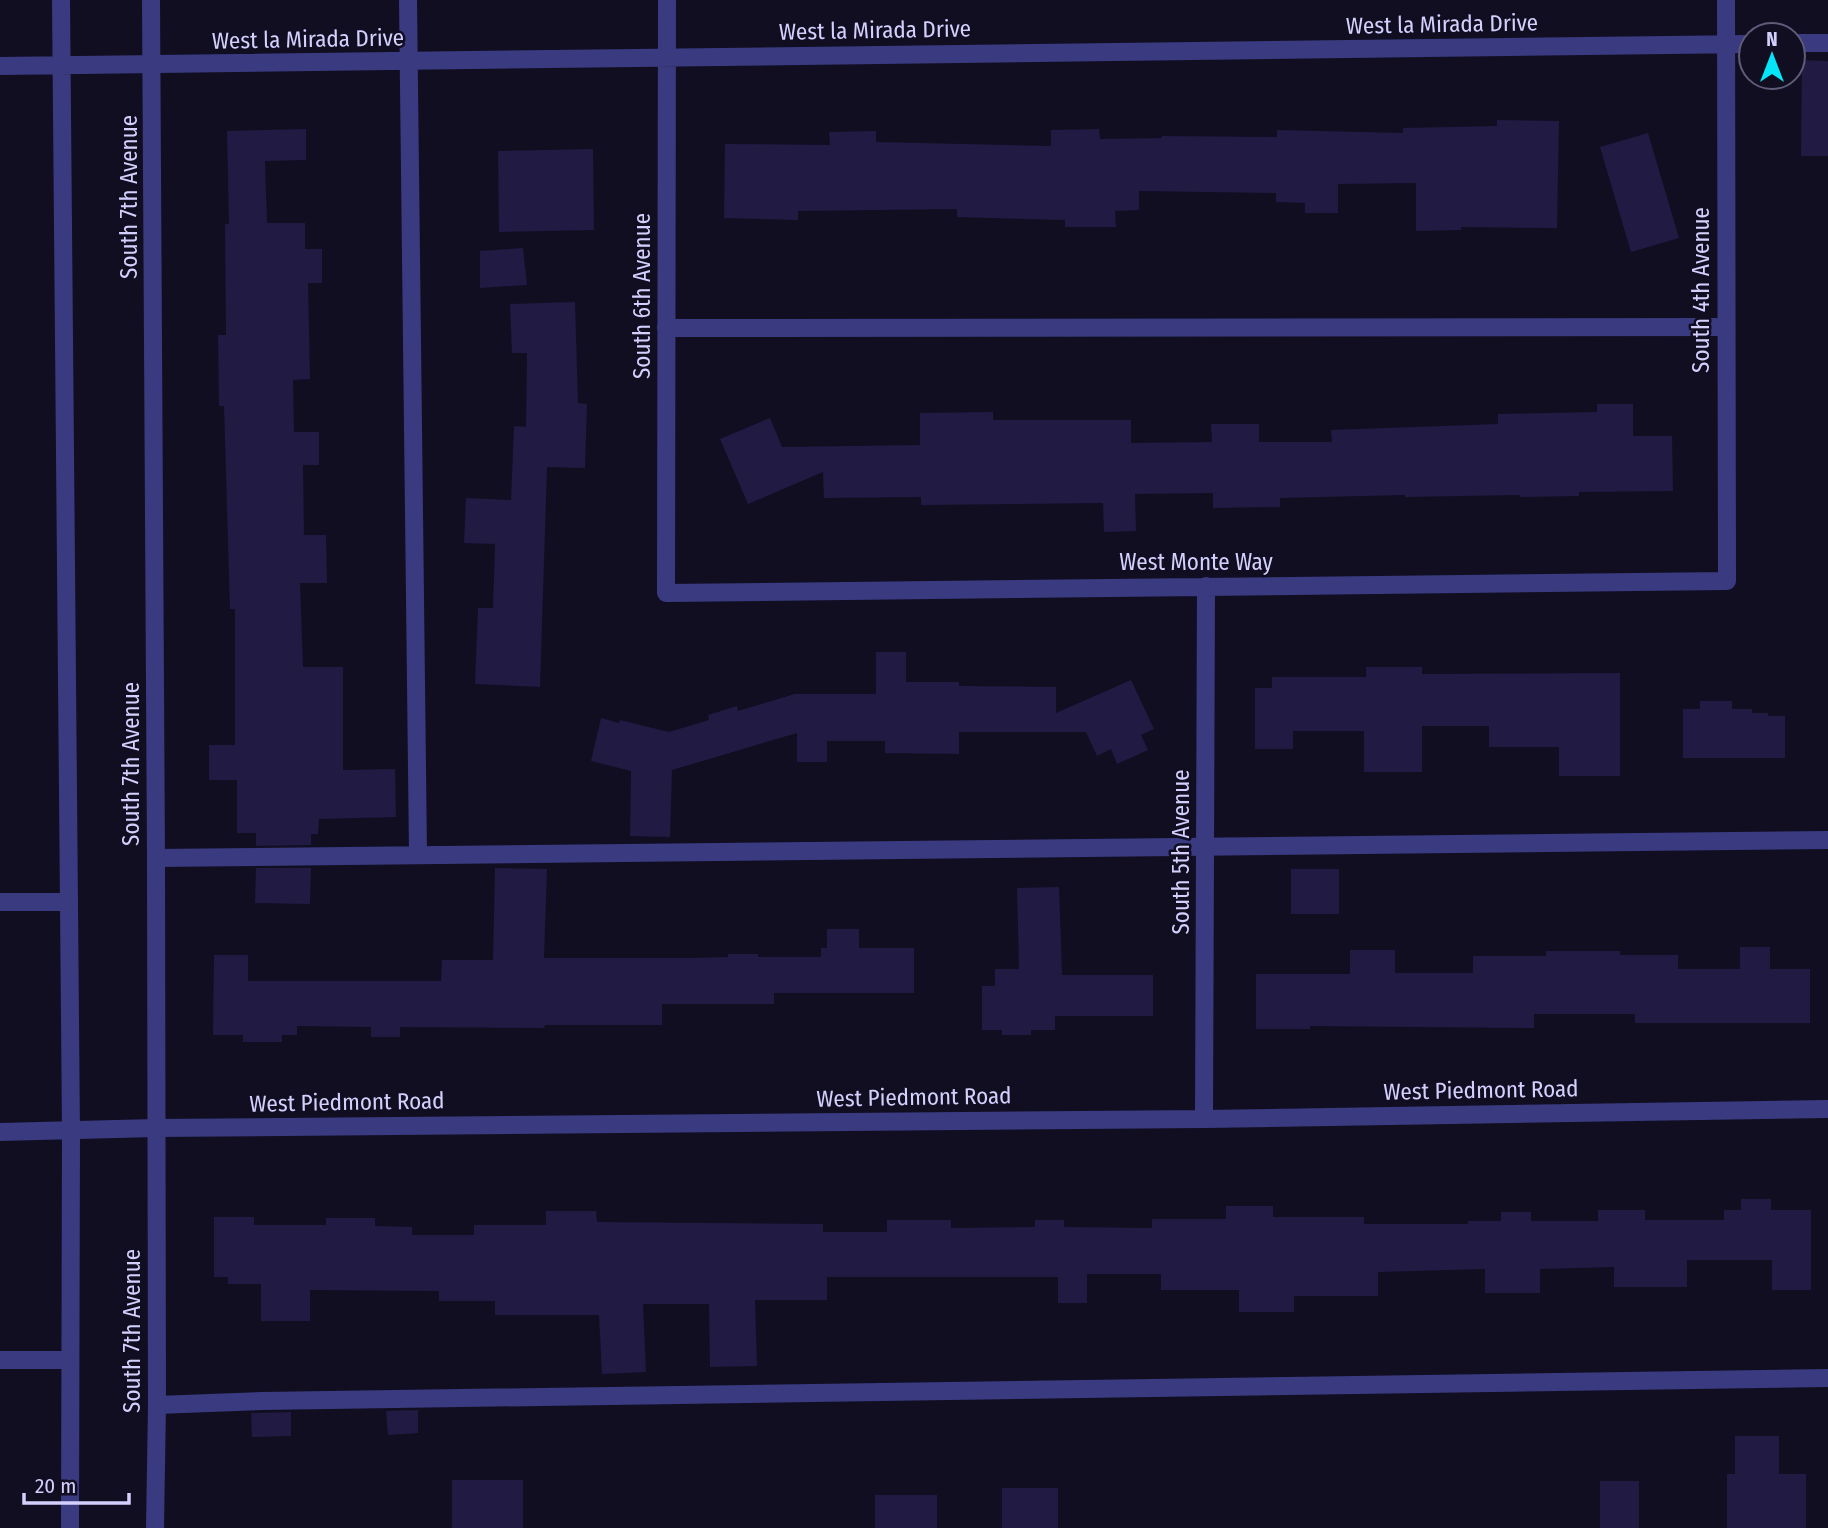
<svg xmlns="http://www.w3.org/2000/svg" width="1828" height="1528" font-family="'Fira Sans Condensed',sans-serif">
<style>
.building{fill:#211a43}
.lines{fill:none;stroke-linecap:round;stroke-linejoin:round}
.service{stroke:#3a3a81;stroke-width:18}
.minor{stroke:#3a3a81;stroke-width:18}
.labels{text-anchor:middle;stroke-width:5;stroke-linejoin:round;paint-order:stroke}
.street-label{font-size:23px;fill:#d4d0fe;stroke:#110e22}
</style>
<rect width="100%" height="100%" fill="#110e22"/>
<path class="building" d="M 1802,60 L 1828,61 L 1828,156 L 1801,156 Z
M 1497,120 L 1559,121 L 1557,228 L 1461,227 L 1461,230 L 1416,231 L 1416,183 L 1338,184 L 1338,213 L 1305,213 L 1305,203 L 1276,202 L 1276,193 L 1139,191 L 1139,210 L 1115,211 L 1116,227 L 1065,227 L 1065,220 L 957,217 L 957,209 L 798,211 L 798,220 L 724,218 L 725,144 L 830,145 L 829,132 L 876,131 L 876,142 L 1051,146 L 1051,130 L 1099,129 L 1100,139 L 1162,138 L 1162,136 L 1277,137 L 1277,130 L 1403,133 L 1403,128 L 1497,126 Z
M 306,129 L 306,160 L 265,161 L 267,223 L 305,223 L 305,249 L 322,249 L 322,283 L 308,283 L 310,379 L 293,380 L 294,432 L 319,432 L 319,465 L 303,465 L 304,535 L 326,535 L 327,583 L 300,583 L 303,667 L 343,667 L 343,770 L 395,769 L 396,817 L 319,819 L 318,834 L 311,834 L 311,845 L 256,846 L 256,833 L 237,833 L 237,780 L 209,780 L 209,745 L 235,745 L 235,609 L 230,609 L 224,406 L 219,406 L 218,335 L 226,335 L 225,224 L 229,224 L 227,131 Z
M 1648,133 L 1679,238 L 1631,252 L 1600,147 Z
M 593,149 L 594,230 L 499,232 L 498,151 Z
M 523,248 L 527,285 L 480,288 L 480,251 Z
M 575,302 L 578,403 L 587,404 L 585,468 L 547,467 L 540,687 L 475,684 L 478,608 L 493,608 L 495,544 L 464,543 L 466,498 L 511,500 L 514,426 L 526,427 L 527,353 L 512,353 L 510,304 Z
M 1597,404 L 1633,404 L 1633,436 L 1672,436 L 1673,491 L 1579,492 L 1579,496 L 1520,497 L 1520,495 L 1405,497 L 1405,495 L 1280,498 L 1280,507 L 1213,508 L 1213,493 L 1135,494 L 1136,531 L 1104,532 L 1103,503 L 921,505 L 921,497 L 824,498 L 823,472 L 748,504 L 720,439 L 770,418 L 782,447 L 920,445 L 920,413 L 993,412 L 993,420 L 1131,420 L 1131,443 L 1212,442 L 1211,424 L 1259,424 L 1259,442 L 1332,442 L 1331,430 L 1498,424 L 1498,414 L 1597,412 Z
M 876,652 L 906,652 L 906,682 L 959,682 L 959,686 L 1056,687 L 1056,713 L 1131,680 L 1154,729 L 1141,735 L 1148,750 L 1117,764 L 1111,749 L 1097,756 L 1086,732 L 959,732 L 959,754 L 885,753 L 885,741 L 827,741 L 827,762 L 797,762 L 797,733 L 672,770 L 670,837 L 630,836 L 631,771 L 591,761 L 601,718 L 619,723 L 620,720 L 669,732 L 709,720 L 708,715 L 737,706 L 738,711 L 795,694 L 876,694 Z
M 1366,667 L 1422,667 L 1422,674 L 1620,673 L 1620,776 L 1559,776 L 1559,747 L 1489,747 L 1489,726 L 1422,726 L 1422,772 L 1364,772 L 1364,731 L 1293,731 L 1293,749 L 1255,749 L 1255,688 L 1272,688 L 1272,677 L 1366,677 Z
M 1700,701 L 1732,701 L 1732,709 L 1752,709 L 1752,713 L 1768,713 L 1768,716 L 1785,716 L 1785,758 L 1683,758 L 1683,709 L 1700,709 Z
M 256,868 L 311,868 L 310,904 L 255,903 Z
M 495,868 L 547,869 L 544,958 L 689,958 L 728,957 L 728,954 L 758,954 L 758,957 L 821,957 L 821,948 L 827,948 L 827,929 L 859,929 L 859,948 L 914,948 L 914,993 L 774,993 L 774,1004 L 662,1004 L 662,1025 L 545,1025 L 544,1028 L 400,1027 L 400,1037 L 371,1037 L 371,1027 L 297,1026 L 297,1035 L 282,1035 L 282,1042 L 243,1042 L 243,1035 L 213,1035 L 214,955 L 248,955 L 248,981 L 441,981 L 442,960 L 493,960 Z
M 1291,869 L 1339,869 L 1339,914 L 1291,914 Z
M 1059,887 L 1062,975 L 1153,975 L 1153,1016 L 1055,1016 L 1055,1030 L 1031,1030 L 1031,1035 L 1002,1035 L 1002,1030 L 982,1030 L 982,986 L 995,986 L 995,969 L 1019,969 L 1017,888 Z
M 1740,947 L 1770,947 L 1770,969 L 1810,969 L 1810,1023 L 1635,1023 L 1635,1014 L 1534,1014 L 1534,1028 L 1310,1026 L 1310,1029 L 1256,1029 L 1256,974 L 1350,974 L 1350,950 L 1395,950 L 1395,973 L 1473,973 L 1473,956 L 1546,956 L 1546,951 L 1620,951 L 1620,955 L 1678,955 L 1678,969 L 1740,969 Z
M 1741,1199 L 1771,1199 L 1771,1210 L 1811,1210 L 1811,1290 L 1772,1290 L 1772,1260 L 1687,1260 L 1687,1287 L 1614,1287 L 1614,1267 L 1540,1269 L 1540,1293 L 1485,1293 L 1485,1269 L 1378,1272 L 1378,1296 L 1294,1296 L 1294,1312 L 1239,1312 L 1239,1290 L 1161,1290 L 1161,1274 L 1087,1274 L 1087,1303 L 1058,1303 L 1058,1277 L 827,1277 L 827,1300 L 755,1300 L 757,1366 L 710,1367 L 709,1304 L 643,1304 L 646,1372 L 602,1374 L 599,1315 L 495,1315 L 495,1301 L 439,1301 L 439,1291 L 310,1290 L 310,1321 L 261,1321 L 261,1284 L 228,1284 L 228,1277 L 214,1277 L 214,1217 L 254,1217 L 254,1225 L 326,1225 L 326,1218 L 375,1218 L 375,1226 L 412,1227 L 412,1235 L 474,1235 L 474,1225 L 546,1225 L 546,1211 L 596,1211 L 597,1222 L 823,1224 L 823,1232 L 887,1232 L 887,1220 L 951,1220 L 951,1228 L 1035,1227 L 1035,1220 L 1064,1220 L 1064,1227 L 1152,1228 L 1152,1219 L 1226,1219 L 1226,1206 L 1273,1206 L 1273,1217 L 1364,1217 L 1364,1224 L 1468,1224 L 1468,1221 L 1501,1221 L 1501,1212 L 1531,1212 L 1531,1221 L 1598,1221 L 1598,1210 L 1645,1210 L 1645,1220 L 1724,1220 L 1724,1210 L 1741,1210 Z
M 418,1410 L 418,1433 L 388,1435 L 386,1411 Z
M 291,1412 L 291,1436 L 252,1437 L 251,1413 Z
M 1735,1436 L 1779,1436 L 1779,1474 L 1806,1474 L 1806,1528 L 1727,1528 L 1727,1474 L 1735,1474 Z
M 452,1480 L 523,1480 L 523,1528 L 452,1528 Z
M 1600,1481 L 1639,1481 L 1639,1528 L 1600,1528 Z
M 1002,1488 L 1058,1488 L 1058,1528 L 1002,1528 Z
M 875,1495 L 937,1495 L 937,1528 L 875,1528 Z"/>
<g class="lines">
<path class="service" d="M 408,0 L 418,854
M 666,328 L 1725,327
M 156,858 L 1828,840
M 0,902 L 69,902
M 0,1360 L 70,1360
M 157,1405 L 262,1401 L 1828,1378"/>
<path class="minor" d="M 61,0 L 71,1132 L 70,1528
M 151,0 L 156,858 L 157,1405 L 155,1528
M 667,0 L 666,593 L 1727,581 L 1726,0
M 1793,43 L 1828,43
M 0,66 L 1751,44
M 1204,1119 L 1206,586
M 0,1132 L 155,1128 L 1204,1119 L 1828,1109"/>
</g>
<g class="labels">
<g class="street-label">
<text transform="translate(1442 24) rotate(-1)" y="8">West la Mirada Drive</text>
<text transform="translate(875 30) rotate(-1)" y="8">West la Mirada Drive</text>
<text transform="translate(308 39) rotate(-1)" y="8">West la Mirada Drive</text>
<text transform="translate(129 197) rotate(-90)" y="8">South 7th Avenue</text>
<text transform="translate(1701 290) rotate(-90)" y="8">South 4th Avenue</text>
<text transform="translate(642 296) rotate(-90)" y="8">South 6th Avenue</text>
<text x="1196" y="570">West Monte Way</text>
<text transform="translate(131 764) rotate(-90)" y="8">South 7th Avenue</text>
<text transform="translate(1181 852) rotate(-90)" y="8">South 5th Avenue</text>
<text transform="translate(1481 1090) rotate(-1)" y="8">West Piedmont Road</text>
<text transform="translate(914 1097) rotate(-1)" y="8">West Piedmont Road</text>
<text transform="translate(347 1102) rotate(-1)" y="8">West Piedmont Road</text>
<text transform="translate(132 1331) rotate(-90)" y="8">South 7th Avenue</text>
</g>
</g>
<g transform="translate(1772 56)"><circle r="33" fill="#110e22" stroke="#5f5c7a" stroke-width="2"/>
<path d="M0-5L12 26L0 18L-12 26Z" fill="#04e6f7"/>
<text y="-10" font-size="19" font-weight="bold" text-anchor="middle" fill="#d4d0fe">N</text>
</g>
<path d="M24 1493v10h105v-10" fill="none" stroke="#d4d0fe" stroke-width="3.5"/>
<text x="35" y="1493" font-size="21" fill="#d4d0fe" stroke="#110e22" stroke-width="5" paint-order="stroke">20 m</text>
</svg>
